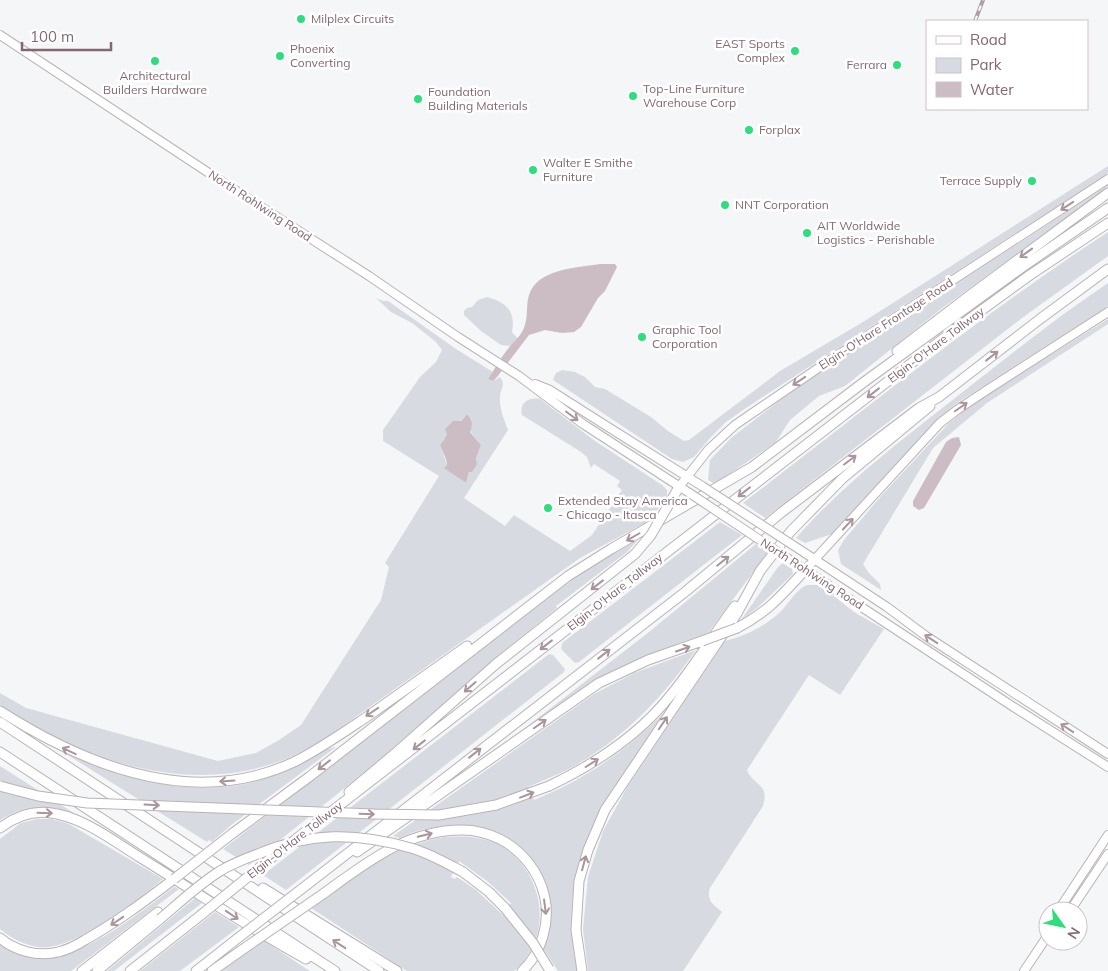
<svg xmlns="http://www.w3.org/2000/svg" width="1108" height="971" font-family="Mulish,sans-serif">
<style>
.green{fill:#d8dae1;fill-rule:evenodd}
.water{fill:#ccbdc5}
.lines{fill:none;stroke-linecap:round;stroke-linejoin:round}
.secondary-casing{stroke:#bcb2b6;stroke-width:10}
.primary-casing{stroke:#bbb3b6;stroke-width:10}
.highway-casing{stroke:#bab3b5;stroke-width:11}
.secondary{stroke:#fff;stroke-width:8}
.primary{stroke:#fff;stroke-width:8}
.highway{stroke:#fff;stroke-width:9}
.rail-casing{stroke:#ada1a5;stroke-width:4}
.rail{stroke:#fff;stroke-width:2;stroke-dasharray:5.5;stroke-linecap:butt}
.primary-bridge-casing{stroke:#bbb3b6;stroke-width:10;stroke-linecap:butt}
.highway-bridge-casing{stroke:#bab3b5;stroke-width:11;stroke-linecap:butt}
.primary-bridge{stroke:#fff;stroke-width:8}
.highway-bridge{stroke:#fff;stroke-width:9}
.oneway{stroke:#a9959c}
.poi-dot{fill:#2ddd7e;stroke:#fff;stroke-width:2}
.labels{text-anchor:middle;stroke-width:5;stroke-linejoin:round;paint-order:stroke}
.poi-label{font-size:12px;fill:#846771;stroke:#fff;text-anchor:start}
.street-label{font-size:12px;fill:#846771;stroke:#fff}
</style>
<rect width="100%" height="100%" fill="#f4f6f7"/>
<path class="green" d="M 1108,166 L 1108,173 L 746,408 L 726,422 L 710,438 L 694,457 L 683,462 L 672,459 L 553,380 L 556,373 L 562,370 L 575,372 L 585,377 L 595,387 L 605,389 L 651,417 L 668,431 L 684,441 L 689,440 L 780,371 L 863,322 Z
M 1108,185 L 1108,187 L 941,309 L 845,386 L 819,396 L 790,420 L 776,442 L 715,484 L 708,480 L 710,460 L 731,438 L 789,393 Z
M 1108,232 L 1108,256 L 1022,318 L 765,518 L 743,503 C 863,411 981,315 1108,232 Z
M 1108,283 L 1108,306 L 957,403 L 932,425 L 832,534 L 805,543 L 796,538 C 839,489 890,449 941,409 C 996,366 1050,322 1108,283 Z
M 487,297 C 506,302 516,311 512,332 L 518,339 L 511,346 L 501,345 L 481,331 L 464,315 L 464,311 L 467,308 L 472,307 L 478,300 Z
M 376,298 L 383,301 L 388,301 L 456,349 L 493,372 L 488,379 L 493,381 L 500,377 C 506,385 501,388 500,396 C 499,408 504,419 508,430 L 464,498 L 505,526 L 514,515 L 570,551 L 592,535 L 622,490 L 617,486 L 620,481 L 594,464 L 591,468 L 587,457 L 581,452 L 522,415 C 519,402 529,397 540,399 L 595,441 L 662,485 L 667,490 L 667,497 L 664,499 L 652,519 L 580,558 L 323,740 C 307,748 292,758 275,763 C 199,789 119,770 49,734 C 32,726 16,715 0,705 L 0,693 L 26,708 L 218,761 L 256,753 L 279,740 L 301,725 L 381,600 L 389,567 L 385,563 L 439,476 L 383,441 L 383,430 L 420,377 L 436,362 L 442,350 L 436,342 L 412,323 L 391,312 ZM 467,414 C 473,419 473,425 470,431 L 481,445 L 472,472 L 469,472 L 466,483 L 445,468 L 447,465 L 440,445 L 445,440 L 447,434 Z
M 1108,319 L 1108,324 L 987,403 L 933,448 L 863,564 L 869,573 L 880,584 L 881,590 L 841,564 L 838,550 L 844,540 L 881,496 L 948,424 L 974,403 Z
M 720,522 L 742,535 L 579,662 L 575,663 L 561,649 L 562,643 Z
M 638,540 L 627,552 L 556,606 L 557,608 L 505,650 L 377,762 L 249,865 L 223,849 L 565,585 L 598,562 Z
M 756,544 L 768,552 L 708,633 L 679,643 L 606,675 L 507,742 L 649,632 Z
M 783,563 L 792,569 L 793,573 L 792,575 L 757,608 L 741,620 L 778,567 Z
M 808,585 L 820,585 L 854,612 L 884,629 L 840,695 L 809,675 L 747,770 C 753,786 770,783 763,806 L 710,888 C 706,900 713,905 722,912 L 683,971 L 588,971 L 583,929 L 588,877 L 603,831 L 628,786 L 725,641 C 745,636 762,628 778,614 C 787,607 797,587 808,585 Z
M 696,650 C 661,700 621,741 567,770 C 555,776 541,781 528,787 L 534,800 C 588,778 627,750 668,709 C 608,797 554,856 577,971 L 558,971 L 543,948 C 547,935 552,923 551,910 C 549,860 506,823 456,825 C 443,826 427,828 414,832 C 410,833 405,837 400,838 C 399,838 393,836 393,836 L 594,694 L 634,673 Z
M 549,654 L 553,655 L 565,669 L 564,672 L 286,890 L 263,875 Z
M 336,747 L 230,826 L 212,842 L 209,840 L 207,842 L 66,754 C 131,781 201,801 270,777 C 282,772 294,768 305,762 C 315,757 324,748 336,747 Z
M 0,766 L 77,815 C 47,806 28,803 0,820 Z
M 37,819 L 52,819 L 69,824 L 163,879 C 137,901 83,943 49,947 C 31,949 13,940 0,929 L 0,839 L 21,823 Z
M 444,837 C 462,836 480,836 497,844 C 544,868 556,936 514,971 L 407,971 L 311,908 C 354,877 389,847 444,837 ZM 459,861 L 487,881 L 511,903 L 503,915 L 476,890 L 457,877 L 455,879 L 451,877 Z
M 174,887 L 179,889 L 71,971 L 0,971 L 0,944 C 41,971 82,951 119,927 C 138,914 156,901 174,887 Z
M 195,898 L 202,903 L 114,971 L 107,971 Z
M 215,912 L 239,927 L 180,971 L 140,971 Z
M 264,941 L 310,971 L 221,971 Z"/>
<path class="water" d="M 600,264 L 615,264 L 617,267 L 605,291 L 598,298 L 581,327 L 574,332 L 562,333 L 545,330 L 529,335 L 497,377 L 493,381 L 488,379 C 494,370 500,359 507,350 C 514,341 521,337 525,325 C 528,315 526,304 529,295 C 538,268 577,268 600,264 Z
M 467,414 C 473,420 473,424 470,432 L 481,445 L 476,459 L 477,464 L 472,472 L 469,472 L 466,483 L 444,468 L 447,465 C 447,459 442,451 440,445 L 444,440 L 447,434 L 445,429 L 453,421 L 461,421 Z
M 959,437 L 961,445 L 924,508 L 919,510 L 913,506 L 913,501 L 946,442 L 952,438 Z"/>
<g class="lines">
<defs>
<path id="secondary" d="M 679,487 L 708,450 L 735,425 L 830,360 L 1108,179
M 805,570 L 940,423 L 957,410 L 987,390 L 1108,312
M 1058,911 L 1108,835
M 1070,911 L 1108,854
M 1048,935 L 1048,925
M 1024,971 L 1048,935"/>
<path id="primary" d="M 0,35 L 221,181 L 369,276 L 458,337 L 519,376 L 583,424 L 691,494
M 535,384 L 550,390 L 605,425 L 702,486
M 805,553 L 887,607 L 926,636 L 1108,754
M 793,562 L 1012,706 L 1108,767"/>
<path id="highway" d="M 897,351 L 970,295 L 1108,193
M 672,499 L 679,487
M 737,628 C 768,612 782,595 805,570
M 0,711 C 86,766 194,809 294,762 C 320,749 344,732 368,716 C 401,693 434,669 467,646
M 0,722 L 379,971
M 0,752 L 335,971
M 549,786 C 595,764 638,736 670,696 C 694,667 713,635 735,606
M 349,792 L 392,756 L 496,664 L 635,554
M 0,828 C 17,815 36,809 57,814 C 87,820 115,842 141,858 C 196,892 249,928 306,959
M 233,833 L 309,777 L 568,576 L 611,549 L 752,467 L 864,382 L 1021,268 L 1108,208
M 357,852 L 599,683 L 648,660 L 702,641
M 270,859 L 953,331 L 1030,275 L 1108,223
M 463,872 L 489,892 L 505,908
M 308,884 L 685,592 L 782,512 L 919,408 L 939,397 L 1040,319 L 1108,269
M 263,888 L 397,971
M 323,894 C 366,863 406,830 462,830 C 516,830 559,883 543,936 C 539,950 533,961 522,971
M 0,938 C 15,951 38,957 58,952 C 67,950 77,945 85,940 C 117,922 145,901 174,879
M 82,971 L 158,912
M 97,971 L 160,919
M 130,971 L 201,915
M 196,971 L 238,938
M 212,971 L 249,945
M 582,971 L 576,930 L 579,881 L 588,850 L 605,810 L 736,615 L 760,571 L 791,531 L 843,478 L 930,406"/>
</defs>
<use href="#secondary" class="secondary-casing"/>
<use href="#primary" class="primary-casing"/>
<use href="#highway" class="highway-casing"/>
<use href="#secondary" class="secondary"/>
<use href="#primary" class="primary"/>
<use href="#highway" class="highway"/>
<defs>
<path id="rail" d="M 975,21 L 983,0"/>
</defs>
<use href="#rail" class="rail-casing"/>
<use href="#rail" class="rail"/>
<defs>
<path id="primary-bridge" d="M 702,486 L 805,553
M 691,494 L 793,562"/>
<path id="highway-bridge" d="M 635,554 L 651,535 L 672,499
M 702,641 L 737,628
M 0,786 L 38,796 L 87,803 L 374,814 L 439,815 L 496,805 L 549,786
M 174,879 L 233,833
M 505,908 L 533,943 L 549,969
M 201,915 L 270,859
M 160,919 C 179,903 198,885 220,871 C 232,864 244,859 258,854 C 310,832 356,832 411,848 C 429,853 446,863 463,872
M 238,938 L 308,884
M 249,945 L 323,894"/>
</defs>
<use href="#primary-bridge" class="primary-bridge-casing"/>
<use href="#highway-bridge" class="highway-bridge-casing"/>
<use href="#primary-bridge" class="primary-bridge"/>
<use href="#highway-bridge" class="highway-bridge"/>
</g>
<defs><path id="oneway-shaft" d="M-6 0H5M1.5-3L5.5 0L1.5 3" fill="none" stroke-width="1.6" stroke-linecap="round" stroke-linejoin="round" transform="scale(1.25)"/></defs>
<g class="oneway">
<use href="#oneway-shaft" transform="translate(1067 206) rotate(147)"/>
<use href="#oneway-shaft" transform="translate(1026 253) rotate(144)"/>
<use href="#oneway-shaft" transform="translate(992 356) rotate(-38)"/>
<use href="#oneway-shaft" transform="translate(799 381) rotate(146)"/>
<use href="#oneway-shaft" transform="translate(873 393) rotate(142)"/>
<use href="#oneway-shaft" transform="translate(961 407) rotate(-35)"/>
<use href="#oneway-shaft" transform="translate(572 416) rotate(37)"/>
<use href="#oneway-shaft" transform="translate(850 460) rotate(-37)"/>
<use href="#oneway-shaft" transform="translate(744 492) rotate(142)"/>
<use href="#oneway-shaft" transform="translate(848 524) rotate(-47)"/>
<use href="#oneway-shaft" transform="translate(633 537) rotate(150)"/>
<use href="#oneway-shaft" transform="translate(723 561) rotate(-39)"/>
<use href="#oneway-shaft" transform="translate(597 585) rotate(142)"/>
<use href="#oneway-shaft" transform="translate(931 639) rotate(-147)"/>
<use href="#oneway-shaft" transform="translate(546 645) rotate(142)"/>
<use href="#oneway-shaft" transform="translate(683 649) rotate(-19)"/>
<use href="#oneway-shaft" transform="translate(604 654) rotate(-38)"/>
<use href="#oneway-shaft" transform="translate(470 687) rotate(139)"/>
<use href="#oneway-shaft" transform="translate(372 712) rotate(146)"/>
<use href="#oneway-shaft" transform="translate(663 723) rotate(-56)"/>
<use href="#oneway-shaft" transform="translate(540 724) rotate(-35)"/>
<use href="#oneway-shaft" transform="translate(1067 728) rotate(-146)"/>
<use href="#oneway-shaft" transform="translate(419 745) rotate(142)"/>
<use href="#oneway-shaft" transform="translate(69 751) rotate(-155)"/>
<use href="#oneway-shaft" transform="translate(475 753) rotate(-38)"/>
<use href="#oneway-shaft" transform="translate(592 763) rotate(-32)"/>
<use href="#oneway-shaft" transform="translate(324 765) rotate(142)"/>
<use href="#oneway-shaft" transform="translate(227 781) rotate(176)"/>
<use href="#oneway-shaft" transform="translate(527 795) rotate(-21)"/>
<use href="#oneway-shaft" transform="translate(152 805) rotate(3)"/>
<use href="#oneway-shaft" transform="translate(45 813) rotate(2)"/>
<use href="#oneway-shaft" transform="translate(367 814) rotate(2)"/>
<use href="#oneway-shaft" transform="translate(425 835) rotate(-14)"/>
<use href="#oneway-shaft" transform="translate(584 863) rotate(-75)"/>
<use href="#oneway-shaft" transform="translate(545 907) rotate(83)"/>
<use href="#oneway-shaft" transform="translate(232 915) rotate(34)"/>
<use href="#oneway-shaft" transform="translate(117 921) rotate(146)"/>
<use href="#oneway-shaft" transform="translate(339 944) rotate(-147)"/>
</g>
<g class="poi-dot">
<circle cx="301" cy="19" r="5"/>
<circle cx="795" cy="51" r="5"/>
<circle cx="280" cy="56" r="5"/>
<circle cx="155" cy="61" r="5"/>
<circle cx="897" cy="65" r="5"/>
<circle cx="633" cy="96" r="5"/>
<circle cx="418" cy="99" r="5"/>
<circle cx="749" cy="130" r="5"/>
<circle cx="533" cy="170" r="5"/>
<circle cx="1032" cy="181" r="5"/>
<circle cx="725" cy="205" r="5"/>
<circle cx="807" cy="233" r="5"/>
<circle cx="642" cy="337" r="5"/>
<circle cx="548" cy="508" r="5"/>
</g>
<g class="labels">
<g class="poi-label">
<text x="311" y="23">Milplex Circuits</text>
<text x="785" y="48" text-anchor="end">EAST Sports<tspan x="785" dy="14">Complex</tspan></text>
<text x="290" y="53">Phoenix<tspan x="290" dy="14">Converting</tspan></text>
<text x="887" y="69" text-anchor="end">Ferrara</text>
<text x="155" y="80" text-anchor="middle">Architectural<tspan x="155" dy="14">Builders Hardware</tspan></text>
<text x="643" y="93">Top-Line Furniture<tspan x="643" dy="14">Warehouse Corp</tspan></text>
<text x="428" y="96">Foundation<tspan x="428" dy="14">Building Materials</tspan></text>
<text x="759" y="134">Forplax</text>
<text x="543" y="167">Walter E Smithe<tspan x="543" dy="14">Furniture</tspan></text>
<text x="1022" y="185" text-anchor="end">Terrace Supply</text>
<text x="735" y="209">NNT Corporation</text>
<text x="817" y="230">AIT Worldwide<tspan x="817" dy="14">Logistics - Perishable</tspan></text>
<text x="652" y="334">Graphic Tool<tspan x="652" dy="14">Corporation</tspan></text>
<text x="558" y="505">Extended Stay America<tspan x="558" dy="14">- Chicago - Itasca</tspan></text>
</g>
<g class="street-label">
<text transform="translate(260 206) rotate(33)" y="4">North Rohlwing Road</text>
<text transform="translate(886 324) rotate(-33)" y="4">Elgin-O'Hare Frontage Road</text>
<text transform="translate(936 345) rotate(-37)" y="4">Elgin-O'Hare Tollway</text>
<text transform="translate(812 574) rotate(33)" y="4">North Rohlwing Road</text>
<text transform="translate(615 592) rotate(-38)" y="4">Elgin-O'Hare Tollway</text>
<text transform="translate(295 840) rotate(-38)" y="4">Elgin-O'Hare Tollway</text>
</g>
</g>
<rect x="926" y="20" width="162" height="90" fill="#ffffff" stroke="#cec2c6"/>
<rect x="936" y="36" width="25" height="8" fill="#ffffff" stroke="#cec2c6"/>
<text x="970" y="45" font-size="15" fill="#846771">Road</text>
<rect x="936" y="58" width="25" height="15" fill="#d8dae1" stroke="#cec2c6"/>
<text x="970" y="70" font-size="15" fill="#846771">Park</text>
<rect x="936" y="82" width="25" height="15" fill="#ccbdc5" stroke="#cec2c6"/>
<text x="970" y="95" font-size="15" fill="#846771">Water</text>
<g transform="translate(1063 926) rotate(123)"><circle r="24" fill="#ffffff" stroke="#cec2c6"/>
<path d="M0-4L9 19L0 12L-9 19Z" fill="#2ddd7e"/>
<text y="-8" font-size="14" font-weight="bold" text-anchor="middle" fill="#846771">N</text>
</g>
<path d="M22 42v8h89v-8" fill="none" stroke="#846771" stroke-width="2.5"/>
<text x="30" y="42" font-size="15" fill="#846771" stroke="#ffffff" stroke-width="4" paint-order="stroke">100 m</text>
</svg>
